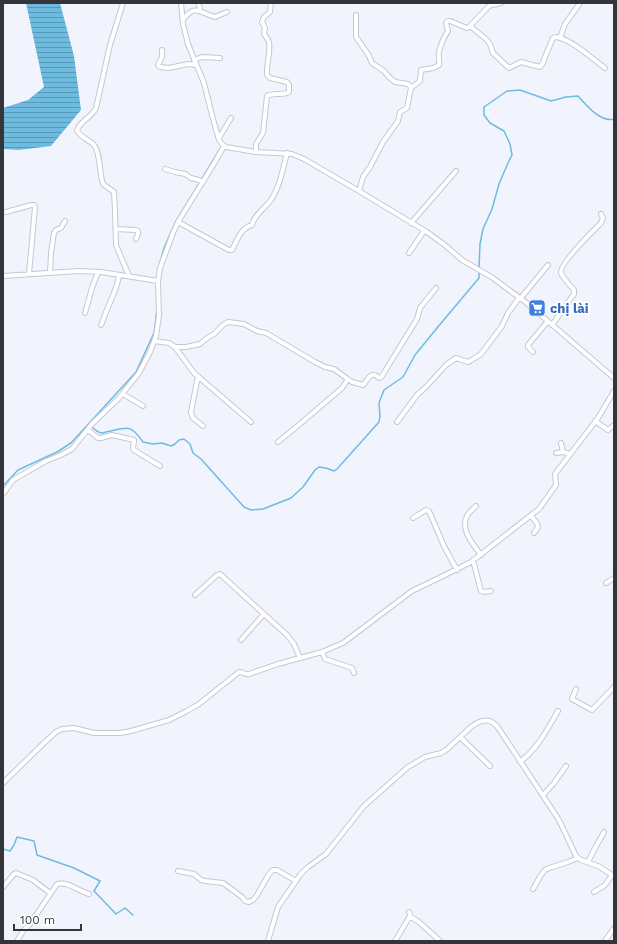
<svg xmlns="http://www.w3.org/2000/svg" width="617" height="944" font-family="'Work Sans',sans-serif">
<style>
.water{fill:url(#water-rules)}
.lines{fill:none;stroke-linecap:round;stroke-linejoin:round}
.stream{stroke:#6dbce0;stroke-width:1.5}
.street-casing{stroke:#c5c7d3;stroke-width:6}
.street{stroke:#fff;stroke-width:4}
.labels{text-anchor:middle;stroke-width:4;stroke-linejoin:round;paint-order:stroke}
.shop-label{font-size:13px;font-weight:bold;fill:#366cbe;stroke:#fff;text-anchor:start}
</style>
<defs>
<pattern id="water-rules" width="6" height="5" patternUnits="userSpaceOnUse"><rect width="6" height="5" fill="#6dbce0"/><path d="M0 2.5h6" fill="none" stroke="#5a9ab7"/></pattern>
</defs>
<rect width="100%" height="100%" fill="#f2f4fd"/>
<path class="water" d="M 26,3 L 60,3 L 74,56 L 81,110 L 51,146 L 19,150 L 3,149 L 3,108 L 28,100 L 44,87 Z"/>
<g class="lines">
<path class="stream" d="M 159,266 L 164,248 L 175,223 L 220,149
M 479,268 L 480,244 L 483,229 L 492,209 L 499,184 L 508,163 L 512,155 L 510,144 L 504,131 L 490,123 L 484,115 L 484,107 L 507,91 L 520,90 L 551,101 L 566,97 L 578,96 C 586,105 601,123 614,119
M 89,424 C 92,427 97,433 102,433 C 104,433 108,431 111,431 C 129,426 132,426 143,442 L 153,444 L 162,443 L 171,446 L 175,444 L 179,440 L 184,439 L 190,444 L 193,453 L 201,459 L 244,507 L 251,510 L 263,509 L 291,498 L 303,487 L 315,470 L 319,467 L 326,468 L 334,471 L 337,469 L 379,422 L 380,416 L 379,403 L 384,390 L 403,377 L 415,355 L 437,328 L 479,278 L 479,272
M 3,486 L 18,470 L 57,452 L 71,443 L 136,372 L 154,333 L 156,318 L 157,308
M 3,849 L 10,851 L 14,845 L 17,837 L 34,841 L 37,855 L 74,868 L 100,881 L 94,891 L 116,914 L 125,908 L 133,915"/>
<defs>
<path id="street" d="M 123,3 L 110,45 L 96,108 C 92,117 80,121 77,130 C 80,138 89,139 94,145 C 101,154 99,173 103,184 L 114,192 L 115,211 L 116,245 L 129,276
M 181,3 L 183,24 L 188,44 L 204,83 L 213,119 L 219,140 L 223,145 L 226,147 L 256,152 L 292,154 L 304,159 L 359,191 L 427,232 L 446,246 L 462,260 L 493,278 L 509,290 L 528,304 L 614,378
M 198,3 L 200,8 L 199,11
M 356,15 L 356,37 L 368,54 L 372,63 L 384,71 L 389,77 L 395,82 L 408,84 L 411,87
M 183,20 C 195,3 200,13 215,17 L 227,12
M 470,26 L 489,6 C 493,4 497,5 501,3
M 560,38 L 565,24 L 580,3
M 162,50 L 162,57 L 158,65 L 160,67 L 169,68 L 188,64 L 196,65
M 194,60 L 202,57 L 220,58
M 219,138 L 231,118
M 256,152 L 256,144 L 263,133 L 267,96 C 273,92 283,96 289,92 L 289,85 L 287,82 L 270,78 L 267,75 C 266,64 271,53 269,42 C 268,39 265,36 264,33 L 265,28 L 262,22 L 264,17 L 270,12 L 271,3
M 165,169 L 175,172 L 185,174 L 191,178 L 199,180 L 203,182
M 359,191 L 363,177 L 370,167 L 383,142 L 398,121 L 400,112 L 407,108 L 411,88 L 420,81 L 421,70 L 433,68 L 439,65 C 440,61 438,56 439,52 C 441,44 444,37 448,31 L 446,23 L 448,21 L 450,21 L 467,28 L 470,26 L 486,39 L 490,44 L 493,53 L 509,68 L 521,62 L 540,67 L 543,63 L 545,57 L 553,38 L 556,37 C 573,40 591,58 605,68
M 6,212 L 31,205 L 34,205 L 35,207 L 29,274
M 178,222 L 229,250 L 232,250 C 237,240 241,228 252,225 C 254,215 265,208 271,200 C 280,186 283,169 287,153
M 411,223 L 456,171
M 116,229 L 135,230 L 138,231 L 138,234 L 136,239
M 409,253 L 424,231
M 50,273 L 51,253 L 54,233 L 56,230 L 61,228 L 65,221
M 3,276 L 78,271 L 101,272 L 158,281
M 520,299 L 548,265
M 85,313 L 92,288 L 98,272
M 101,325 C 104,319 106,311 109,305 C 113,295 118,286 119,275
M 552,325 L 574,294 L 574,290 C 571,287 562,276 561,273 C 558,265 594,230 601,223 L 603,218 L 601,214
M 154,341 L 169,343 L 175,347 L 194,373 L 251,422
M 175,347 L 186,347 L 200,344 L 207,338 L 214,334 L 223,325 L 228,322 L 244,324 L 257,331 L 266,333 L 315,362 L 325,367 L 334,369 L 352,382 L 363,385 C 367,382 369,373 375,375 C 377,376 378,378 380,378 L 382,376 L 417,319 L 420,308 L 436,288
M 533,352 L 528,347 L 528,345 L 548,321
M 198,376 L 191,412 L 193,418 L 203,426
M 123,394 L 143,406
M 595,421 L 608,430 L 614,425
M 397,422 L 417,395 L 426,387 L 446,365 L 456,358 L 468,362 L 470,361 L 481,354 L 502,326 L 508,313 L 519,298
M 88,430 L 98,438 L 101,438 L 112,435 L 134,440 L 134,441 L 133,448 L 134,450 L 160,466
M 278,442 L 301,423 L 342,388 L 348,379
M 561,443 L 563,452
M 556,453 L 563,452 L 570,454
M 3,494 L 13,480 L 46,461 L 61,455 L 72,449 L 92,424 L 119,398 L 139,373 L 150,352 L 156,336 L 159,316 L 158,282 L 160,268 L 173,233 L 178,222 L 215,162 L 224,146
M 476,506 C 473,509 469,512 467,516 C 460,530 473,544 481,555
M 531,516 C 537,523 541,525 534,533
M 413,518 L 426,510 L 429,511 L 444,546 L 457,570
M 473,560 L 481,591 L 484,592 L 491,591
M 606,583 L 614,578
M 195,595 L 217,575 L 220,574 L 287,635 L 294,644 L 300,658
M 241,640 L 264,614
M 322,652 L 325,659 L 352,668 L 354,673
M 576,689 L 572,699 L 592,710 L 614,687
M 460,737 L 490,766
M 520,762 C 538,748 547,730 558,711
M 3,783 L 46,741 L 56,732 L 62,729 L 74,728 L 94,733 L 120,733 L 131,731 L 169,720 L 187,711 L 199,704 L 239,672 C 243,672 245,675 249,674 L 278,664 L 322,652 L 343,643 L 412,591 L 441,577 L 471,562 L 539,509 L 556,485 L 555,474 L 598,418 L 614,391
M 543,795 L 554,783 L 566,766
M 588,862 L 594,850 L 604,832
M 178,871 L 194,874 L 201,880 L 205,881 L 223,883 L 242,897 L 245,901 L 249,902 L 253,900 L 257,895 L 269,874 L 273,870 L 277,870 L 296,881
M 3,887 L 14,874 L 16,873 L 33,880 L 50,893
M 533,889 L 541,875 L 545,870 L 549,868 L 568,862 L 578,858
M 594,892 L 605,885 L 612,875
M 409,912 L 411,917 L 419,922 L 440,941
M 17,941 L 23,931 L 30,924 L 57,884 C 68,881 78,891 89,894
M 268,941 L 278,907 L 296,881 L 300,875 L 308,867 L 326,854 L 364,806 L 408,767 L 425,757 L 441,753 L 446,750 L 471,727 C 481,719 491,717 499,729 L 559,820 L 576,856 L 581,860 L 598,866 L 614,876
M 395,941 L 410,916
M 605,941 L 614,928"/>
</defs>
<use href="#street" class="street-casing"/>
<use href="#street" class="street"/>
</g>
<defs>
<symbol id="supermarket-square" viewBox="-11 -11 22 22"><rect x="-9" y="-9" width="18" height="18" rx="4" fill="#3f7fe0" stroke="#fff"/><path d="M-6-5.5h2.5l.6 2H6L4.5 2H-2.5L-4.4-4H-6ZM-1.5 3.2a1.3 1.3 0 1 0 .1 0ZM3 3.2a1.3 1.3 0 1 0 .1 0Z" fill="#fff"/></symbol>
</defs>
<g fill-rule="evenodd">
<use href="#supermarket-square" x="527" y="298" width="20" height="20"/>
</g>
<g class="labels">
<g class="shop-label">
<text x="550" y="313">chị lài</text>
</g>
</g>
<rect width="617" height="944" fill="none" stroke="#34353a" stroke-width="8"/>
<path d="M14 924v6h67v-6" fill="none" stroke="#34353a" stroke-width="2"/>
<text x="20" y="924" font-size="12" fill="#34353a" stroke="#ffffff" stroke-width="3" paint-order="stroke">100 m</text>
</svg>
